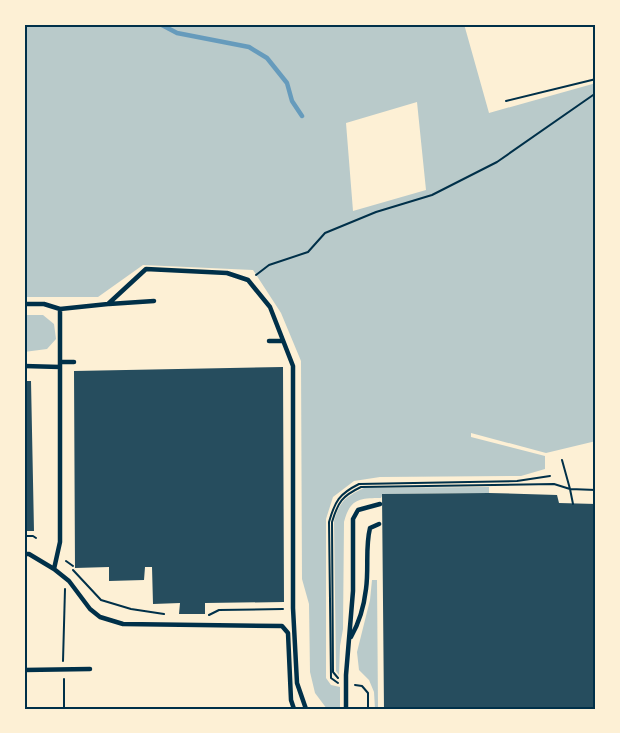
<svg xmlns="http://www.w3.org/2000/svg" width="620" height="733" font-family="Literata,serif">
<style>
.green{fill:#b9caca;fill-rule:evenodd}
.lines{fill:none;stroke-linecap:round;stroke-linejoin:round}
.stream{stroke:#669bbc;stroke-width:4.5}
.building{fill:#264d5e}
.path{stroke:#003049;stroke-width:2}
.service{stroke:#003049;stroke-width:4.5}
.neatline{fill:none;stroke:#003049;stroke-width:2}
</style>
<rect width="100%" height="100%" fill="#fdf0d5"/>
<path class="green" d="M 24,24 L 464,24 L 489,113 L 596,83 L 596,441 L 546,453 L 471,433 L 471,437 L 545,456 L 545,469 L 521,476 L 380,477 L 354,481 L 333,497 L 326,519 L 326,678 L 331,685 L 340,687 L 340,709 L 327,709 L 315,693 L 310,672 L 309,604 L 302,579 L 301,361 L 281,313 L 253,270 L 143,265 L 98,297 L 24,297 ZM 417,102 L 426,190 L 353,211 L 346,123 Z
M 24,315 L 43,315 L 54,324 L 56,339 L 47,349 L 24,352 Z
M 489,487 L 489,493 L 383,494 L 381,498 C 359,498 350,499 344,522 L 343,629 L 340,646 L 339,675 L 336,671 L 334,521 C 340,501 345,497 364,488 Z
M 372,580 L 377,580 L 378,709 L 375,709 L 374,692 L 369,680 L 359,670 L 357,652 L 370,600 Z"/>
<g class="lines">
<path class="stream" d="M 160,24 L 177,33 L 249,47 L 267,58 L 287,83 L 292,101 L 302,116"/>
</g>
<path class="building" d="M 283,367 L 284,602 L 205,603 L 205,614 L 179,614 L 180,603 L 153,604 L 152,567 L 145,567 L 144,580 L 109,581 L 109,567 L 75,568 L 74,371 Z
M 24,381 L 31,381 L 34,531 L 24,531 Z
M 489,493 L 557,495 L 559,503 L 596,504 L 596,709 L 384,709 L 382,494 Z"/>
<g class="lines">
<path class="path" d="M 506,101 L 596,79
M 256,275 L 269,265 L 308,252 L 325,233 L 376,212 L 432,195 L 497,162 L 596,93
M 562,460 L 570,489 L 596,490
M 24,536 L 33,536 L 36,538
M 66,561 L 73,566
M 73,570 L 101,600 L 131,609 L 164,614
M 209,615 L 219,610 L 283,609
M 63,661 L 65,589
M 338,678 L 333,672 L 332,522 C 338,502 342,496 361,487 L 554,484 L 570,489 L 573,504
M 64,679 L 64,709
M 338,683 L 331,678 L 329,522 C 335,501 339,494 359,484 L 517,481 L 550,476
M 355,685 L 362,686 L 368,693 L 368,709"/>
<path class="service" d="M 24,304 L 44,304 L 60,309 L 108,304 L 146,269 L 227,273 L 248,280 L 270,307 L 293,366 L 293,608 L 297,683 L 306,709
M 109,304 L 154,301
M 269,341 L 283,341
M 60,362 L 74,362
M 24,366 L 60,367
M 24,554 L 29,554 L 54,569 L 69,581 L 90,609 L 100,617 L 123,624 L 282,626 L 288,633 L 291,700 L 294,709
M 54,569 L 60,542 L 60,309
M 351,637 C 359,623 364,606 366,589 C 369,568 365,548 370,528 L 379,524
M 24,670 L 90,669
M 346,709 L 346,675 L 353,591 L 353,519 L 358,510 L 380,504"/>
</g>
<rect width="620" height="733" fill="none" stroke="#fdf0d5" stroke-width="51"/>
<rect x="26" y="26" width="568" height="682" class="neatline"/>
</svg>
